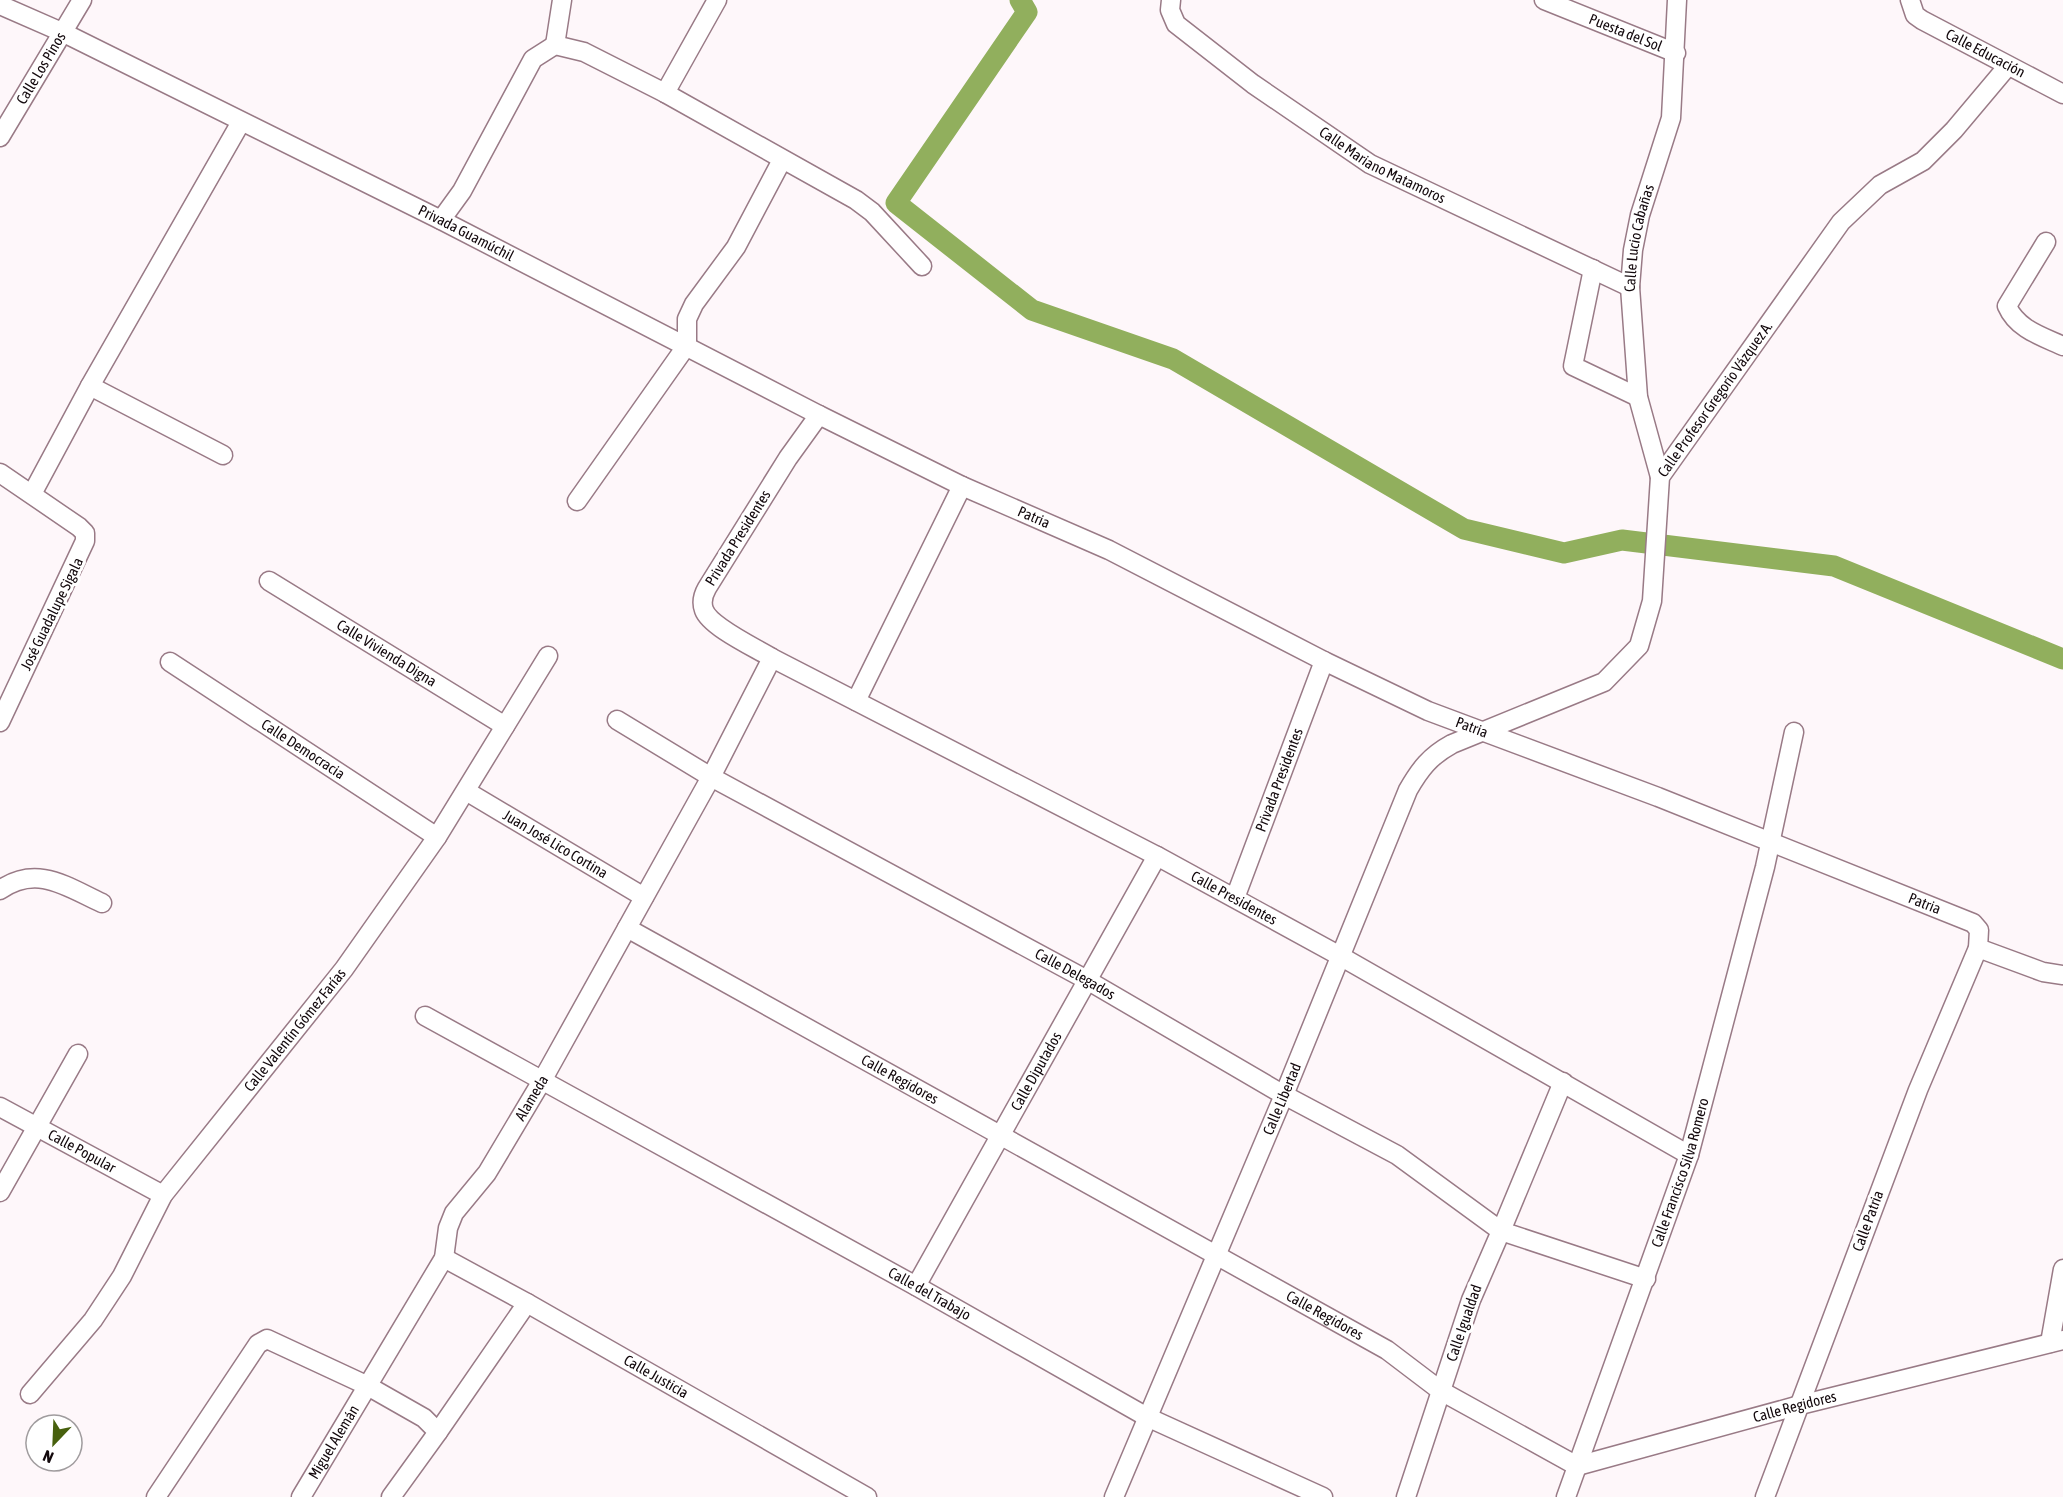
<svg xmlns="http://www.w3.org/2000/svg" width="2063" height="1497" font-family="'Asap Condensed',sans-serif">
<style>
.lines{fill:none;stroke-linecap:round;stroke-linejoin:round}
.canal{stroke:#91af5d;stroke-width:21}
.street-casing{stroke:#997a86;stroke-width:21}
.street{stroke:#fff;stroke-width:18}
.labels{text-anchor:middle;stroke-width:6;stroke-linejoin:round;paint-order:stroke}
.street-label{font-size:15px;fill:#12080c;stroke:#fff}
</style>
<rect width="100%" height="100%" fill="#fef7fa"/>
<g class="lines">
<path class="canal" d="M 1020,0 L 1027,12 L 896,203 L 1032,310 L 1173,359 L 1464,529 L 1564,553 L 1622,540 L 1834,566 L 2063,659"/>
<defs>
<g id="street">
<path id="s1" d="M 1171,0 L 1170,10 L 1176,24 L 1253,84 L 1370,164 L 1630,287"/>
<path id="s2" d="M 1544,0 L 1676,53"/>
<path id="s3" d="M 1910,0 L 1915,15 L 1922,20 L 2063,94"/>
<path id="s4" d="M 0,5 L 64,33 L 441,220 L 819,415 L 788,458 L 707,588 C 703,595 701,602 704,610 C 710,627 756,648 772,658 L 1157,856 L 1340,956 L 1689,1155"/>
<path d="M 555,45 L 562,0"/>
<path d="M 665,93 L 717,0"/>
<path id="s5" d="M 0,137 L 82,0"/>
<path d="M 441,220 L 462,191 L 533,59 L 555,45 L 584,52 L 665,93 L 856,200 L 872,212 L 922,266"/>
<path d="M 2046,242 L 2007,306 C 2017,329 2041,336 2063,346"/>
<path d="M 1593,269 L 1573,366 L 1638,397"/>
<path d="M 90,386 L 223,455"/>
<path id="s6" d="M 819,415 L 962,486 L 1109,550 L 1324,661 L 1428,711 L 1658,797 L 1973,923 L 1979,930 L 1978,948 L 1918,1090 L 1765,1497"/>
<path d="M 0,473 L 79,527 L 85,533 L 85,541 L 0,722"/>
<path id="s7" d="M 1660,477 L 1638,397 L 1630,287 L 1633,250 L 1640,215 L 1671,118 L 1677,0"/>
<path d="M 32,494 L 90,386 L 241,122"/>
<path d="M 577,501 L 687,345 L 687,319 L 694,304 L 736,247 L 782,160"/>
<path id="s8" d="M 269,581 L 505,726"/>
<path id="s9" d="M 170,662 L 437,837"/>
<path d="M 856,701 L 962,486"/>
<path id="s10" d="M 617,720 L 711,777 L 1087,980 L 1284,1095 L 1397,1155 L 1501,1231 L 1471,1300 L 1406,1497"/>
<path id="s11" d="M 466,791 L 644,897"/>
<path d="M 0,890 C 37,864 67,887 102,903"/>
<path id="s12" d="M 1235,898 L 1324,661"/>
<path id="s13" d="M 627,928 L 1387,1350 L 1441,1391 L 1577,1466 L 1800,1405 L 2063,1340"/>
<path d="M 1978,948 L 2043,972 L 2063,975"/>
<path id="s14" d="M 425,1016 L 916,1286 L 1147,1417 L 1323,1497"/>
<path d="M 1563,1082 L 1501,1231 L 1646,1279"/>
<path id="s15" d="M 0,1107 L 163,1195"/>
<path d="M 0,1192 L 78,1054"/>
<path id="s16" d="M 444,1258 L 527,1303 L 867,1497"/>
<path id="s17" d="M 916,1286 L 1157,856"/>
<path d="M 2050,1343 L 2063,1269"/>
<path id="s18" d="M 30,1394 L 93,1320 L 122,1276 L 163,1195 L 344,969 L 437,837 L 548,656"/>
<path d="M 438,1432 L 527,1303"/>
<path d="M 156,1497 L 258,1344 L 267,1339 L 366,1385 L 424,1418 L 438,1432 L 391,1497"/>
<path id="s19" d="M 301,1497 L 444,1258 L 448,1228 L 454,1213 L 487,1173 L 543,1079 L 711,777 L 772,658"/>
<path id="s20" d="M 1114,1497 L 1284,1095 L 1408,790 C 1420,769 1430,756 1452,744 L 1604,682 L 1639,646 L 1652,601 L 1660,477 L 1841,222 L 1880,185 L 1923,161 L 1954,130 L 2007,67"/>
<path id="s21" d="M 1566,1497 L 1689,1155 L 1765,867 L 1794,732"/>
</g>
</defs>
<use href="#street" class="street-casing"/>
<use href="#street" class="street"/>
</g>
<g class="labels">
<g class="street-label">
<text dy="5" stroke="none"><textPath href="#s2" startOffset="88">Puesta del Sol</textPath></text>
<text dy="5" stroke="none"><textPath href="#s3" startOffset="96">Calle Educación</textPath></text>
<text dy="5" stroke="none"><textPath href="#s5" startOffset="80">Calle Los Pinos</textPath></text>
<text dy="5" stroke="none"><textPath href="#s1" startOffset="276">Calle Mariano Matamoros</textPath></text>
<text dy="5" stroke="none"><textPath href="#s4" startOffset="519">Privada Guamúchil</textPath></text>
<text dy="5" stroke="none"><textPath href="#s7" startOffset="243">Calle Lucio Cabañas</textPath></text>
<text dy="5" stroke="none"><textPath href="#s20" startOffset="1311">Calle Profesor Gregorio Vázquez A.</textPath></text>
<text dy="5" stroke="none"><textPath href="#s6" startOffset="238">Patria</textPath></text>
<text transform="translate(738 538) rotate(-58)" y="5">Privada Presidentes</text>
<text transform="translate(52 614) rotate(-64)" y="5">José Guadalupe Sigala</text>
<text dy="5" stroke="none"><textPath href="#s8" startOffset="138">Calle Vivienda Digna</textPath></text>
<text dy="5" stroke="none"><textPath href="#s6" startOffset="724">Patria</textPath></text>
<text dy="5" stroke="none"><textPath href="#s9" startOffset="159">Calle Democracia</textPath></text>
<text dy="5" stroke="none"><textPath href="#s12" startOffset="126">Privada Presidentes</textPath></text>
<text dy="5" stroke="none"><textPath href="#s11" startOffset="104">Juan José Lico Cortina</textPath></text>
<text dy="5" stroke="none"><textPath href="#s4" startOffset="1750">Calle Presidentes</textPath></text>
<text dy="5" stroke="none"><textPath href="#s6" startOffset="1210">Patria</textPath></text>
<text dy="5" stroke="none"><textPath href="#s10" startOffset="524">Calle Delegados</textPath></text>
<text dy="5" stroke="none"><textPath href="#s18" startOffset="452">Calle Valentín Gómez Farías</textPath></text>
<text dy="5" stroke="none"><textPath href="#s17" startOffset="246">Calle Diputados</textPath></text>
<text dy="5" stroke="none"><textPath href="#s13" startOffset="312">Calle Regidores</textPath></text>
<text dy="5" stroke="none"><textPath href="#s19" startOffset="464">Alameda</textPath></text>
<text dy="5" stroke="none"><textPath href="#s20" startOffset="432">Calle Libertad</textPath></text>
<text dy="5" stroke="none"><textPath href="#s15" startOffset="93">Calle Popular</textPath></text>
<text dy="5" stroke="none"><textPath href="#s21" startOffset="344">Calle Francisco Silva Romero</textPath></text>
<text transform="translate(1868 1221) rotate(-70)" y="5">Calle Patria</text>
<text dy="5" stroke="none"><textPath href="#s14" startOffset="576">Calle del Trabajo</textPath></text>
<text dy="5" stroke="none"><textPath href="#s13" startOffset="798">Calle Regidores</textPath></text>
<text transform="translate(1464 1323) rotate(-71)" y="5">Calle Igualdad</text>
<text dy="5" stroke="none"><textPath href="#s16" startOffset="243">Calle Justicia</textPath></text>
<text dy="5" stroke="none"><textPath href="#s13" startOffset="1318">Calle Regidores</textPath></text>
<text dy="5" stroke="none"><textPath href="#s19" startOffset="64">Miguel Alemán</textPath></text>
</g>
</g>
<g transform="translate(54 1443) rotate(203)"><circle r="28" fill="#ffffff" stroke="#a09c9e" stroke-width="1.5"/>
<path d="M0-4.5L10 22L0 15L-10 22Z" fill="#47600d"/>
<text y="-9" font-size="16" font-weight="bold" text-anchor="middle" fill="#12080c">N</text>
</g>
</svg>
